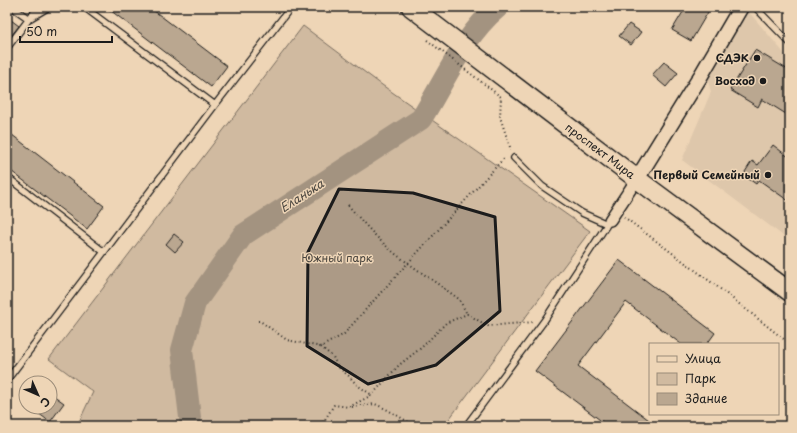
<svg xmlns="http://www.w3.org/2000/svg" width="797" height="433" font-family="'Playpen Sans',sans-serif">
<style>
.built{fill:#dec7ab}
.green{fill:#d0baa0;stroke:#766b5e}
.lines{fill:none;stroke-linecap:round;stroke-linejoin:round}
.river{stroke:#a39380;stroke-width:22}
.building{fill:#baa790;stroke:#1c1c1c}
.service-casing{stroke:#1c1c1c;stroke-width:8}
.minor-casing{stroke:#1c1c1c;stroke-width:14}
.tertiary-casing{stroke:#1c1c1c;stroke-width:17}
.primary-casing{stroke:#1c1c1c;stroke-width:21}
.path{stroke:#1c1c1c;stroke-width:2;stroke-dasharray:1 3;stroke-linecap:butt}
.service{stroke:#eed5b6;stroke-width:5.5}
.minor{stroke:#eed5b6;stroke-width:11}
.tertiary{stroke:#eed5b6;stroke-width:14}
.primary{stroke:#eed5b6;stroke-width:18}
.marked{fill:#1c1c1c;fill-opacity:0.2;stroke:#1c1c1c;stroke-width:3;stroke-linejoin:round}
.poi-dot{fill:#1c1c1c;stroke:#eed5b6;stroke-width:1.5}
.labels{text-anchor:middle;stroke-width:3;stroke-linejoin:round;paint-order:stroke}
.poi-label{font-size:11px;font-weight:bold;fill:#1c1c1c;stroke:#eed5b6;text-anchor:end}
.street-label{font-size:11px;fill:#1c1c1c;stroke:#eed5b6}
.park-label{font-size:11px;fill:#49443d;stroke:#eed5b6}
.water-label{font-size:12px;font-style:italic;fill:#4b463f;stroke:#eed5b6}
</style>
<rect width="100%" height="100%" fill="#eed5b6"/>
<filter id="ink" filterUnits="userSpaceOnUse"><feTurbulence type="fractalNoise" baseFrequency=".025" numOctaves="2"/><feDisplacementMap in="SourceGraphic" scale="8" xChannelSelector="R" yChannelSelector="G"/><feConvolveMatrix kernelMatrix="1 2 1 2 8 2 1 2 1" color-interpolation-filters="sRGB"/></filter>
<g filter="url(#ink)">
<path class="built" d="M 748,11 L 790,60 L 790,241 L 682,160 L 711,92 L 707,77 Z"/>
<path class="green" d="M 303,26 L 382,85 L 590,231 L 444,426 L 77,426 L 93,392 L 49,359 Z"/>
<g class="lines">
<path class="river" d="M 191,426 L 182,350 L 195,303 L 243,235 L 421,119 C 445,81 463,36 498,7"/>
</g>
<path class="building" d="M 106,7 L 149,7 L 227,66 L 211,87 Z
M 686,7 L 711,7 L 691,41 L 672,30 Z
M 7,17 L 19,26 L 7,41 Z
M 629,24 L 641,32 L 631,45 L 619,36 Z
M 755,50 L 790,71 L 790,109 L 786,114 L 762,99 L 758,107 L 730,90 Z
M 664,62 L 678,73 L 666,87 L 652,75 Z
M 7,131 L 104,206 L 87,229 L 7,168 Z
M 773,145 L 790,158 L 790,202 L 759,180 L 756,184 L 746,177 L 745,172 L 752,161 L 758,165 Z
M 174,234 L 184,242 L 175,252 L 166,244 Z
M 619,260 L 715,333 L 707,344 L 681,344 L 626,302 L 578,366 L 649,420 L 645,426 L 608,426 L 535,371 Z
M 50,393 L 64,403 L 50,422 L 30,407 L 50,407 Z"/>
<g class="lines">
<defs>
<path id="service" d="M 38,7 L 29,19 L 49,7
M 84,7 L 215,105
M 755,7 L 790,43
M 7,48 L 29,19 L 12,7
M 514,158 L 542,186 L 582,213 L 607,224
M 7,177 L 104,252 L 215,105 L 291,7
M 7,380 L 104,252
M 466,426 L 544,321 L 610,220"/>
<path id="minor" d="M 610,220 L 637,179"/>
<path id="tertiary" d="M 637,179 L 700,77 L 741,7"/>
<path id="primary" d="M 411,7 L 637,179 L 790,292"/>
</defs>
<use href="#service" class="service-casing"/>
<use href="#minor" class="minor-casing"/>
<use href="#tertiary" class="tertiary-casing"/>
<use href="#primary" class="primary-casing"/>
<path class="path" d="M 427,40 L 501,97 L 500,117 L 511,150
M 348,205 C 367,227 385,248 408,263 L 505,157
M 624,217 L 719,288 L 790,344
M 258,321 L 260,321 L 287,340 L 321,347 L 344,334 L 384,289 L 408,263 L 459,299 L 467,314
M 321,347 L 333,357 L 338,367 L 349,376 L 357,385 L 372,395
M 352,407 L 375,404 L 388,410 L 415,426
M 321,426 L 334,405 L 349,407 L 372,395 L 399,365 L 421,348 L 446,323 L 467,314 L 488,326 L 533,322"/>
<use href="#service" class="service"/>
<use href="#minor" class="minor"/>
<use href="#tertiary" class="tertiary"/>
<use href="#primary" class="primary"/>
</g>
</g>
<path class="marked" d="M 339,189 L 413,193 L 495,217 L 500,311 L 436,365 L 368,384 L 307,346 L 308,252 Z"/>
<g class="poi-dot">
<circle cx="757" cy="58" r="4"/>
<circle cx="763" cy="81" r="4"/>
<circle cx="768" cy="175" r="4"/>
</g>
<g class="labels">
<g class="poi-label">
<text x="749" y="62">СДЭК</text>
<text x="755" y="85">Восход</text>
<text x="760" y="179">Первый Семейный</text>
</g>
<g class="street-label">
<text transform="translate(600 151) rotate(37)" y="4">проспект Мира</text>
</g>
<g class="park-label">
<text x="337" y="262">Южный парк</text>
</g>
<g class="water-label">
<text transform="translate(302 196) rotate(-33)" y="4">Еланька</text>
</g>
</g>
<rect width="797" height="433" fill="none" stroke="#eed5b6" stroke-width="24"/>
<rect x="12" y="12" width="773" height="409" fill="none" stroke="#1c1c1c" stroke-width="1.5" filter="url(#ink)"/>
<rect x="649" y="343" width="130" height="72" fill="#eed5b6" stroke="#9a8b78"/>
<rect x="657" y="356" width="20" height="6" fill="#eed5b6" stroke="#9a8b78"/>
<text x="685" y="363" font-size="12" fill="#1c1c1c">Улица</text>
<rect x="657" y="373" width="20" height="12" fill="#d0baa0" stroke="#9a8b78"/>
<text x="685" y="383" font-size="12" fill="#1c1c1c">Парк</text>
<rect x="657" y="393" width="20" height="12" fill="#baa790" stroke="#9a8b78"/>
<text x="685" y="403" font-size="12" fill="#1c1c1c">Здание</text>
<g transform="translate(38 395) rotate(135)"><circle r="19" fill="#eed5b6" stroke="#9a8b78"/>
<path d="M0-3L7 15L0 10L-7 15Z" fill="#1c1c1c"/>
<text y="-6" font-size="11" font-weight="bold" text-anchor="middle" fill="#1c1c1c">С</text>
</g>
<path d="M20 36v6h92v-6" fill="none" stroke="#1c1c1c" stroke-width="2"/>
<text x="26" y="36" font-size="12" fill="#1c1c1c" stroke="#eed5b6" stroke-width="3" paint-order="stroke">50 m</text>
</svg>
